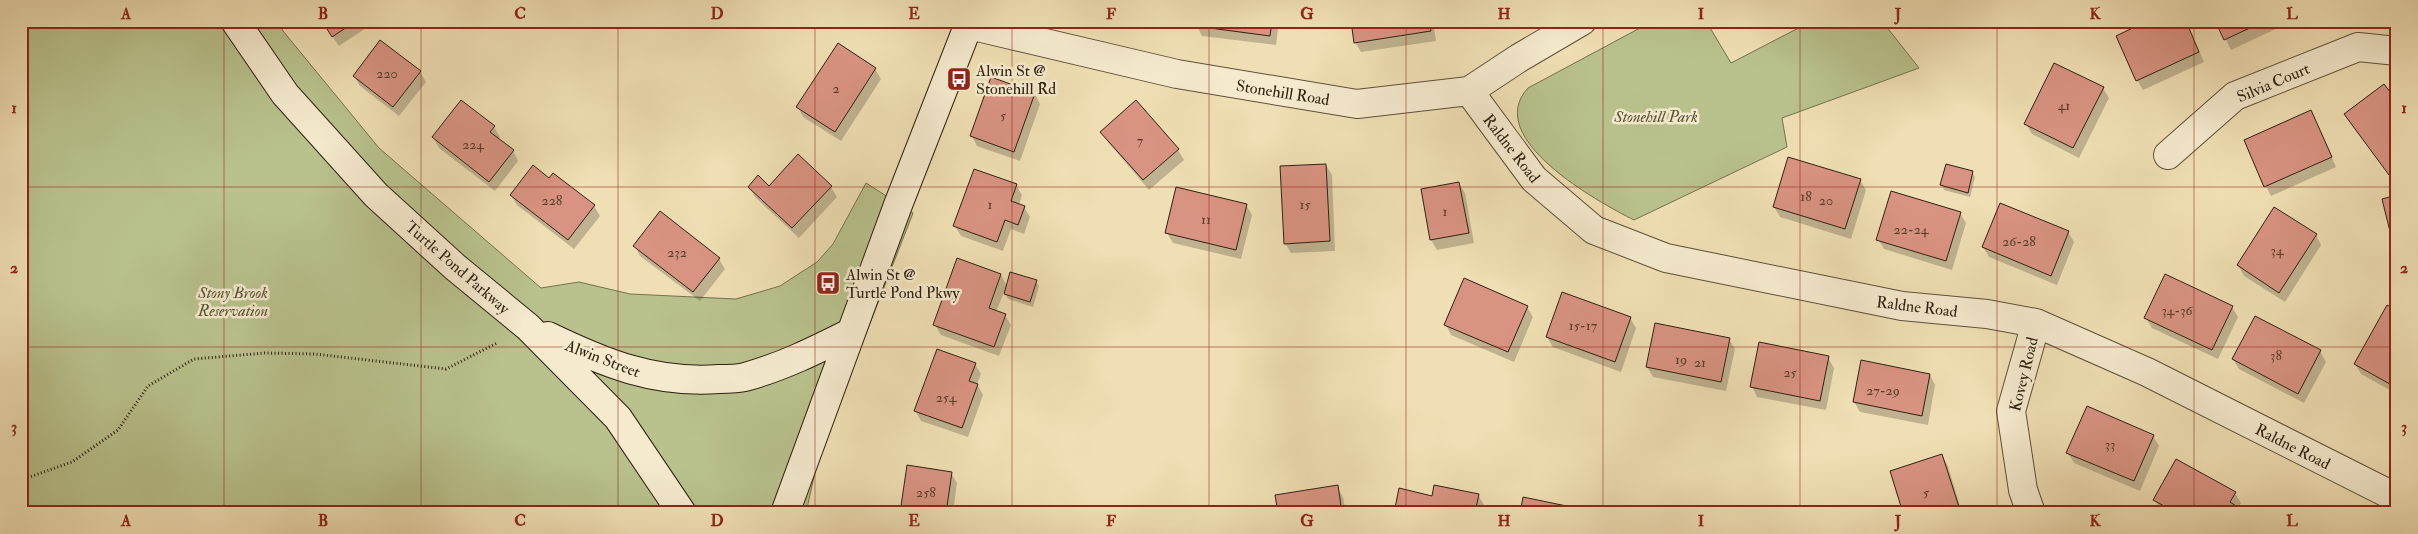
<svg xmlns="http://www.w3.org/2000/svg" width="2418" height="534" font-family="'IM FELL Double Pica',serif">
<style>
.green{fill:#b9c28d;stroke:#73724e}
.shadow{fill:#0003}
.building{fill:#d99382;stroke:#2d2110}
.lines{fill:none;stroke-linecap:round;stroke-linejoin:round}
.street-casing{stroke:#5e5039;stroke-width:30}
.secondary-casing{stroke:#2d2110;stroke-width:30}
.path{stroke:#2d2110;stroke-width:3;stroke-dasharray:1 2.5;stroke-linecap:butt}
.street{stroke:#f5eace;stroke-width:28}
.secondary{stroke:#f5eace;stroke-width:28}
.grid{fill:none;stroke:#8f2418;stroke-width:1;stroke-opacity:0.55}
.labels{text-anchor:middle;stroke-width:5;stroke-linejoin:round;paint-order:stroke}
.number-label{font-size:14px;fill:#583e2c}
.poi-label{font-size:16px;fill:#2d2110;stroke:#f5eace;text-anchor:start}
.street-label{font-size:16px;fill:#2d2110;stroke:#f5eace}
.park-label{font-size:16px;font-style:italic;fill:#575136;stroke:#f5eace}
.neatline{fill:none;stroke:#8f2418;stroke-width:2}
.grid-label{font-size:16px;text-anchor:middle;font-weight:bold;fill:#8f2418}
</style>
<rect width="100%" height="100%" fill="#f0dfb4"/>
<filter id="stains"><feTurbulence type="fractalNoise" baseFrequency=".004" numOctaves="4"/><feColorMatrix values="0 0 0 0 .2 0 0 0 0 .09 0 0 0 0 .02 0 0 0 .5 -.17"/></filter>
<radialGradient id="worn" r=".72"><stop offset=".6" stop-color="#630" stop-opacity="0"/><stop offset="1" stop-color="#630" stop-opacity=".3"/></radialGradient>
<path class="green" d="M 21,21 L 278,21 L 283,31 L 379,148 L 541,288 L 579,282 L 630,294 L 736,299 L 780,286 L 817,262 L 833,244 L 866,183 L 913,213 L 819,454 L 806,513 L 21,513 Z
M 1653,21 L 1706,21 L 1731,63 L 1812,21 L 1882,21 L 1919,68 L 1782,118 L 1787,147 L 1634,220 C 1598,202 1482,138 1528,88 Z"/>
<path class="shadow" d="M 322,21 L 374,21 L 375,22 L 339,46 Z
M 1197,21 L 1279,21 L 1276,45 L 1202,36 L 1197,26 Z
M 1352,21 L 1433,21 L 1436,41 L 1361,52 L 1355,42 Z
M 2186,21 L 2204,62 L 2143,90 L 2137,80 Z
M 2217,21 L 2293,21 L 2231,50 Z
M 838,45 L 875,69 L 881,79 L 841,141 L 803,117 L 798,107 Z
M 420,72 L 426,82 L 399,116 L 360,86 L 354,76 Z
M 992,79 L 1035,94 L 1040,104 L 1020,161 L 977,146 L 972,136 Z
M 2103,88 L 2109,98 L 2079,158 L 2032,134 L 2026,124 Z
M 2397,103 L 2397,183 L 2396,184 L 2346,114 Z
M 2316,122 L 2336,167 L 2271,196 L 2266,186 Z
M 494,127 L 500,137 L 498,140 L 513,151 L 518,161 L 495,191 L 439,148 L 433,137 Z
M 1102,132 L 1178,150 L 1184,160 L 1149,190 L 1108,142 Z
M 798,156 L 831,187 L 837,197 L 799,238 L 755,197 L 749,187 L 769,188 Z
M 1326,165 L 1332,175 L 1335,251 L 1291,253 L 1285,243 Z
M 1972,172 L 1975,177 L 1970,197 L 1944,190 L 1942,185 Z
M 550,180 L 594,206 L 600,216 L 574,249 L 517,205 L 511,195 Z
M 1860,180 L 1866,190 L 1851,239 L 1780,217 L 1774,207 Z
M 1459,183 L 1465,193 L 1474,243 L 1437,250 L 1431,240 Z
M 1016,185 L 1022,195 L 1019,205 L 1024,207 L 1030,217 L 1024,234 L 1011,229 L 1003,251 L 961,236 L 955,226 Z
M 2001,204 L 2068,232 L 2074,242 L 2057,285 L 1989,257 L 1983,247 Z
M 1246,205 L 1252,215 L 1241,259 L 1173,243 L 1167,233 Z
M 1960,213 L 1966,223 L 1952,270 L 1884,249 L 1878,239 Z
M 2316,235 L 2321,245 L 2285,302 L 2244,276 L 2238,265 Z
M 635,246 L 719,259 L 725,269 L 700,301 L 640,256 Z
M 1001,275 L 1007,286 L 1036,281 L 1039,286 L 1033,307 L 1008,299 L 1004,292 L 996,312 L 1005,315 L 1011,325 L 999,356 L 941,335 L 935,325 Z
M 1527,307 L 1533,317 L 1514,362 L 1451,335 L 1446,325 Z
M 2232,307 L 2238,317 L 2218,359 L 2152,328 L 2146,318 Z
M 2397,312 L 2397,394 L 2361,374 L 2355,364 Z
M 1630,318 L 1636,328 L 1621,372 L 1553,347 L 1547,337 Z
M 1729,339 L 1735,349 L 1726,391 L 1653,377 L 1647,367 Z
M 2320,351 L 2326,362 L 2304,403 L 2239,369 L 2233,359 Z
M 1828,358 L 1834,368 L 1826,410 L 1757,397 L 1752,386 Z
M 975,364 L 981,374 L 977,384 L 983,395 L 968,437 L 921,421 L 915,410 Z
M 1930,375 L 1935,385 L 1928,425 L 1860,412 L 1854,402 Z
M 2153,436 L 2159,446 L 2140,491 L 2074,463 L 2068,453 Z
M 1942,456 L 1948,466 L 1962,513 L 1905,513 Z
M 951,473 L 957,483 L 953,513 L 902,513 Z
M 1337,487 L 1343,497 L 1346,513 L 1279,513 Z
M 2235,493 L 2241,503 L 2238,508 L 2247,513 L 2166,513 L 2161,510 L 2155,500 Z
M 1478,495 L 1484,505 L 1483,513 L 1396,513 L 1433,497 Z"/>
<path class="building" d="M 322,21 L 356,21 L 332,37 Z
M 1196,21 L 1272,21 L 1270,36 L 1195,26 Z
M 1351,21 L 1429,21 L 1431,31 L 1354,43 Z
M 2147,21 L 2186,21 L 2199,52 L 2136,81 L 2116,36 Z
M 2215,21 L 2265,21 L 2224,40 Z
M 380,40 L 421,71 L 393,107 L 353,76 Z
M 838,43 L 876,68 L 835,132 L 796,107 Z
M 2054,63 L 2104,87 L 2073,148 L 2024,124 Z
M 991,77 L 1035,93 L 1014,152 L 970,136 Z
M 2384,84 L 2397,101 L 2397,169 L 2389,175 L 2344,114 Z
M 461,100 L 495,126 L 490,132 L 514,150 L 489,182 L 432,137 Z
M 1136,100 L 1179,149 L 1143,180 L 1100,132 Z
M 2311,110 L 2332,157 L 2264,187 L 2244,140 Z
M 798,154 L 832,186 L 792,228 L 748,187 L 758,175 L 769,186 Z
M 1788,157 L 1861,179 L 1845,229 L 1773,207 Z
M 1326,164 L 1330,241 L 1284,244 L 1280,166 Z
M 1946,164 L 1973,171 L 1968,193 L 1940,185 Z
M 533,165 L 549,178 L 553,173 L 595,205 L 568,240 L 510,195 Z
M 974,169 L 1017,184 L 1011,201 L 1025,206 L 1018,225 L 1005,220 L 997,242 L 953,226 Z
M 1459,182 L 1469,233 L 1430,240 L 1421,189 Z
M 1176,187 L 1247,204 L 1236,250 L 1165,233 Z
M 1891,191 L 1961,212 L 1946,261 L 1876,240 Z
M 2397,195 L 2397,260 L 2382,199 Z
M 2000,203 L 2069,231 L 2051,276 L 1982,247 Z
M 2274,207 L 2317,234 L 2279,293 L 2237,265 Z
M 660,211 L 720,258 L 693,292 L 633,246 Z
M 957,258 L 1001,274 L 989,308 L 1006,314 L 994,347 L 933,325 Z
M 1010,272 L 1037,280 L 1030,302 L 1004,294 Z
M 2165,274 L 2233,306 L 2212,350 L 2144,318 Z
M 1464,278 L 1528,306 L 1508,352 L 1444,325 Z
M 1562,292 L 1631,317 L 1615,362 L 1546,337 Z
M 2387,305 L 2397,310 L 2397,388 L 2354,364 Z
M 2255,316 L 2321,350 L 2298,394 L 2232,359 Z
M 1655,323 L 1730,338 L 1721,382 L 1646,367 Z
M 1759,342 L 1829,356 L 1820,401 L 1750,387 Z
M 937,349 L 976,363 L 969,381 L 978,384 L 962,428 L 914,411 Z
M 1861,360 L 1930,374 L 1922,416 L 1853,402 Z
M 2087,406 L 2154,435 L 2134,481 L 2066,453 Z
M 1942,454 L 1961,513 L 1903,513 L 1890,471 Z
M 2176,459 L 2236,492 L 2230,502 L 2247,513 L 2177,513 L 2153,500 Z
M 907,465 L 952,472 L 946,513 L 900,513 Z
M 1338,485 L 1342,513 L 1278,513 L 1275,495 Z
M 1434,485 L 1479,494 L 1475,513 L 1394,513 L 1399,488 L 1432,496 Z
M 1523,497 L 1586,510 L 1586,513 L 1520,513 Z
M 2265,507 L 2278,513 L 2262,513 Z"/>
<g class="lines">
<defs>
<path id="street" d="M 969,25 L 1177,74 L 1357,104 L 1469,91 L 1519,58 L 1582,21
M 1469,91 L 1534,179 L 1594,230 L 1666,258 L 1902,306 L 1987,314 L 2036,323 L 2147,372 L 2397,498
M 2168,155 L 2235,96 L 2358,47 L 2397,51
M 2031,513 L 2023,490 L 2011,411 L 2036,323"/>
<path id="secondary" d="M 235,21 L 285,94 L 376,195 L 455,267 L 528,327 L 618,418 L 682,513
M 548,336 C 604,363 655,384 719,379 C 727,379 737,379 745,377 C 782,367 816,350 850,333
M 785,513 L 898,205 L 970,21"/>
</defs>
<use href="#street" class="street-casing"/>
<use href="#secondary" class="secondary-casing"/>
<path class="path" d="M 21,480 L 72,462 L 118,430 L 148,386 L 194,359 L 265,353 L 315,354 L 446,369 L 497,343"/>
<use href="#street" class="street"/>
<use href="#secondary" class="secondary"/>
</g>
<path class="grid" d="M 224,21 L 224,513M 421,21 L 421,513M 618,21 L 618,513M 815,21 L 815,513M 1012,21 L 1012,513M 1209,21 L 1209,513M 1406,21 L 1406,513M 1603,21 L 1603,513M 1800,21 L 1800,513M 1997,21 L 1997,513M 2194,21 L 2194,513M 21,187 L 2397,187M 21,347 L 2397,347"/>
<defs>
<symbol id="bus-square" viewBox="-11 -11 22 22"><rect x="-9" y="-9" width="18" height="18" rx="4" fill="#8f2418" stroke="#f5eace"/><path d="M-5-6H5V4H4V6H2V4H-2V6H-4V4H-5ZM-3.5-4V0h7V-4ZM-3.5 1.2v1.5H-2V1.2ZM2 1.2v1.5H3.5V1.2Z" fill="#fff"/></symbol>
</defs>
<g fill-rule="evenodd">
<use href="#bus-square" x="945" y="65" width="28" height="28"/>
<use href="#bus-square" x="814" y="269" width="28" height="28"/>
</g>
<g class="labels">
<g class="number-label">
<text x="387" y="78">220</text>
<text x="836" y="93">2</text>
<text x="2064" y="110">41</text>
<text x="1003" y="120">5</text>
<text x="1140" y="145">7</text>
<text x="473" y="149">224</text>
<text x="1806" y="201">18</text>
<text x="552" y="205">228</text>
<text x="1826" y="205">20</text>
<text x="990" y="209">1</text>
<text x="1305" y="209">15</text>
<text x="1445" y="216">1</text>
<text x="1206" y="224">11</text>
<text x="1911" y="234">22-24</text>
<text x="2019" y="246">26-28</text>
<text x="2277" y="255">34</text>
<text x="677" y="257">232</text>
<text x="2177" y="315">34-36</text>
<text x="1583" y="330">15-17</text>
<text x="2276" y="360">38</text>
<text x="1681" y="364">19</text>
<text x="1700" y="367">21</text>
<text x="1790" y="377">25</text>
<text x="1883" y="395">27-29</text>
<text x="946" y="402">254</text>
<text x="2110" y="449">33</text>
<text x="926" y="497">258</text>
<text x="1926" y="497">5</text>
</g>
<g class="poi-label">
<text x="976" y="76">Alwin St @<tspan x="976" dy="18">Stonehill Rd</tspan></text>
<text x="846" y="280">Alwin St @<tspan x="846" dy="18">Turtle Pond Pkwy</tspan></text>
</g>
<g class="street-label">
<text transform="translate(2273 82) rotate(-23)" y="6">Silvia Court</text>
<text transform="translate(1283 92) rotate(9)" y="6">Stonehill Road</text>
<text transform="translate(1512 148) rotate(52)" y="6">Raldne Road</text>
<text transform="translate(458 267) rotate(41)" y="6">Turtle Pond Parkway</text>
<text transform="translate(1917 306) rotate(7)" y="6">Raldne Road</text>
<text transform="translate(603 358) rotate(21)" y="6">Alwin Street</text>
<text transform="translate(2023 374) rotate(-76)" y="6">Kovey Road</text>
<text transform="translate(2293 446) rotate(27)" y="6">Raldne Road</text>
</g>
<g class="park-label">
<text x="1656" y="122">Stonehill Park</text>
<text x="233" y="298">Stony Brook<tspan x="233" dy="18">Reservation</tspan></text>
</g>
</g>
<rect width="2418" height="534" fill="none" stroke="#f0dfb4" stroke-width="55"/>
<rect x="28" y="28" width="2362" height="478" class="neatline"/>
<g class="grid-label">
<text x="126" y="19">A</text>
<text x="323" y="19">B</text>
<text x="520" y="19">C</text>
<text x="717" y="19">D</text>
<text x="914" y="19">E</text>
<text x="1111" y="19">F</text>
<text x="1307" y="19">G</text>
<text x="1504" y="19">H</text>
<text x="1701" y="19">I</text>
<text x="1898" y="19">J</text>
<text x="2095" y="19">K</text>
<text x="2292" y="19">L</text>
<text x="14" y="113">1</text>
<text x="2404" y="113">1</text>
<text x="14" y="273">2</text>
<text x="2404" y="273">2</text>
<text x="14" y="432">3</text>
<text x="2404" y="432">3</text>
<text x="126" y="526">A</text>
<text x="323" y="526">B</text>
<text x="520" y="526">C</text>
<text x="717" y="526">D</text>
<text x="914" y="526">E</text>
<text x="1111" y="526">F</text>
<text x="1307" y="526">G</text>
<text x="1504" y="526">H</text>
<text x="1701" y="526">I</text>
<text x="1898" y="526">J</text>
<text x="2095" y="526">K</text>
<text x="2292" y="526">L</text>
</g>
<rect width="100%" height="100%" filter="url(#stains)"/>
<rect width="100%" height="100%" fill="url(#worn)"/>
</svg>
